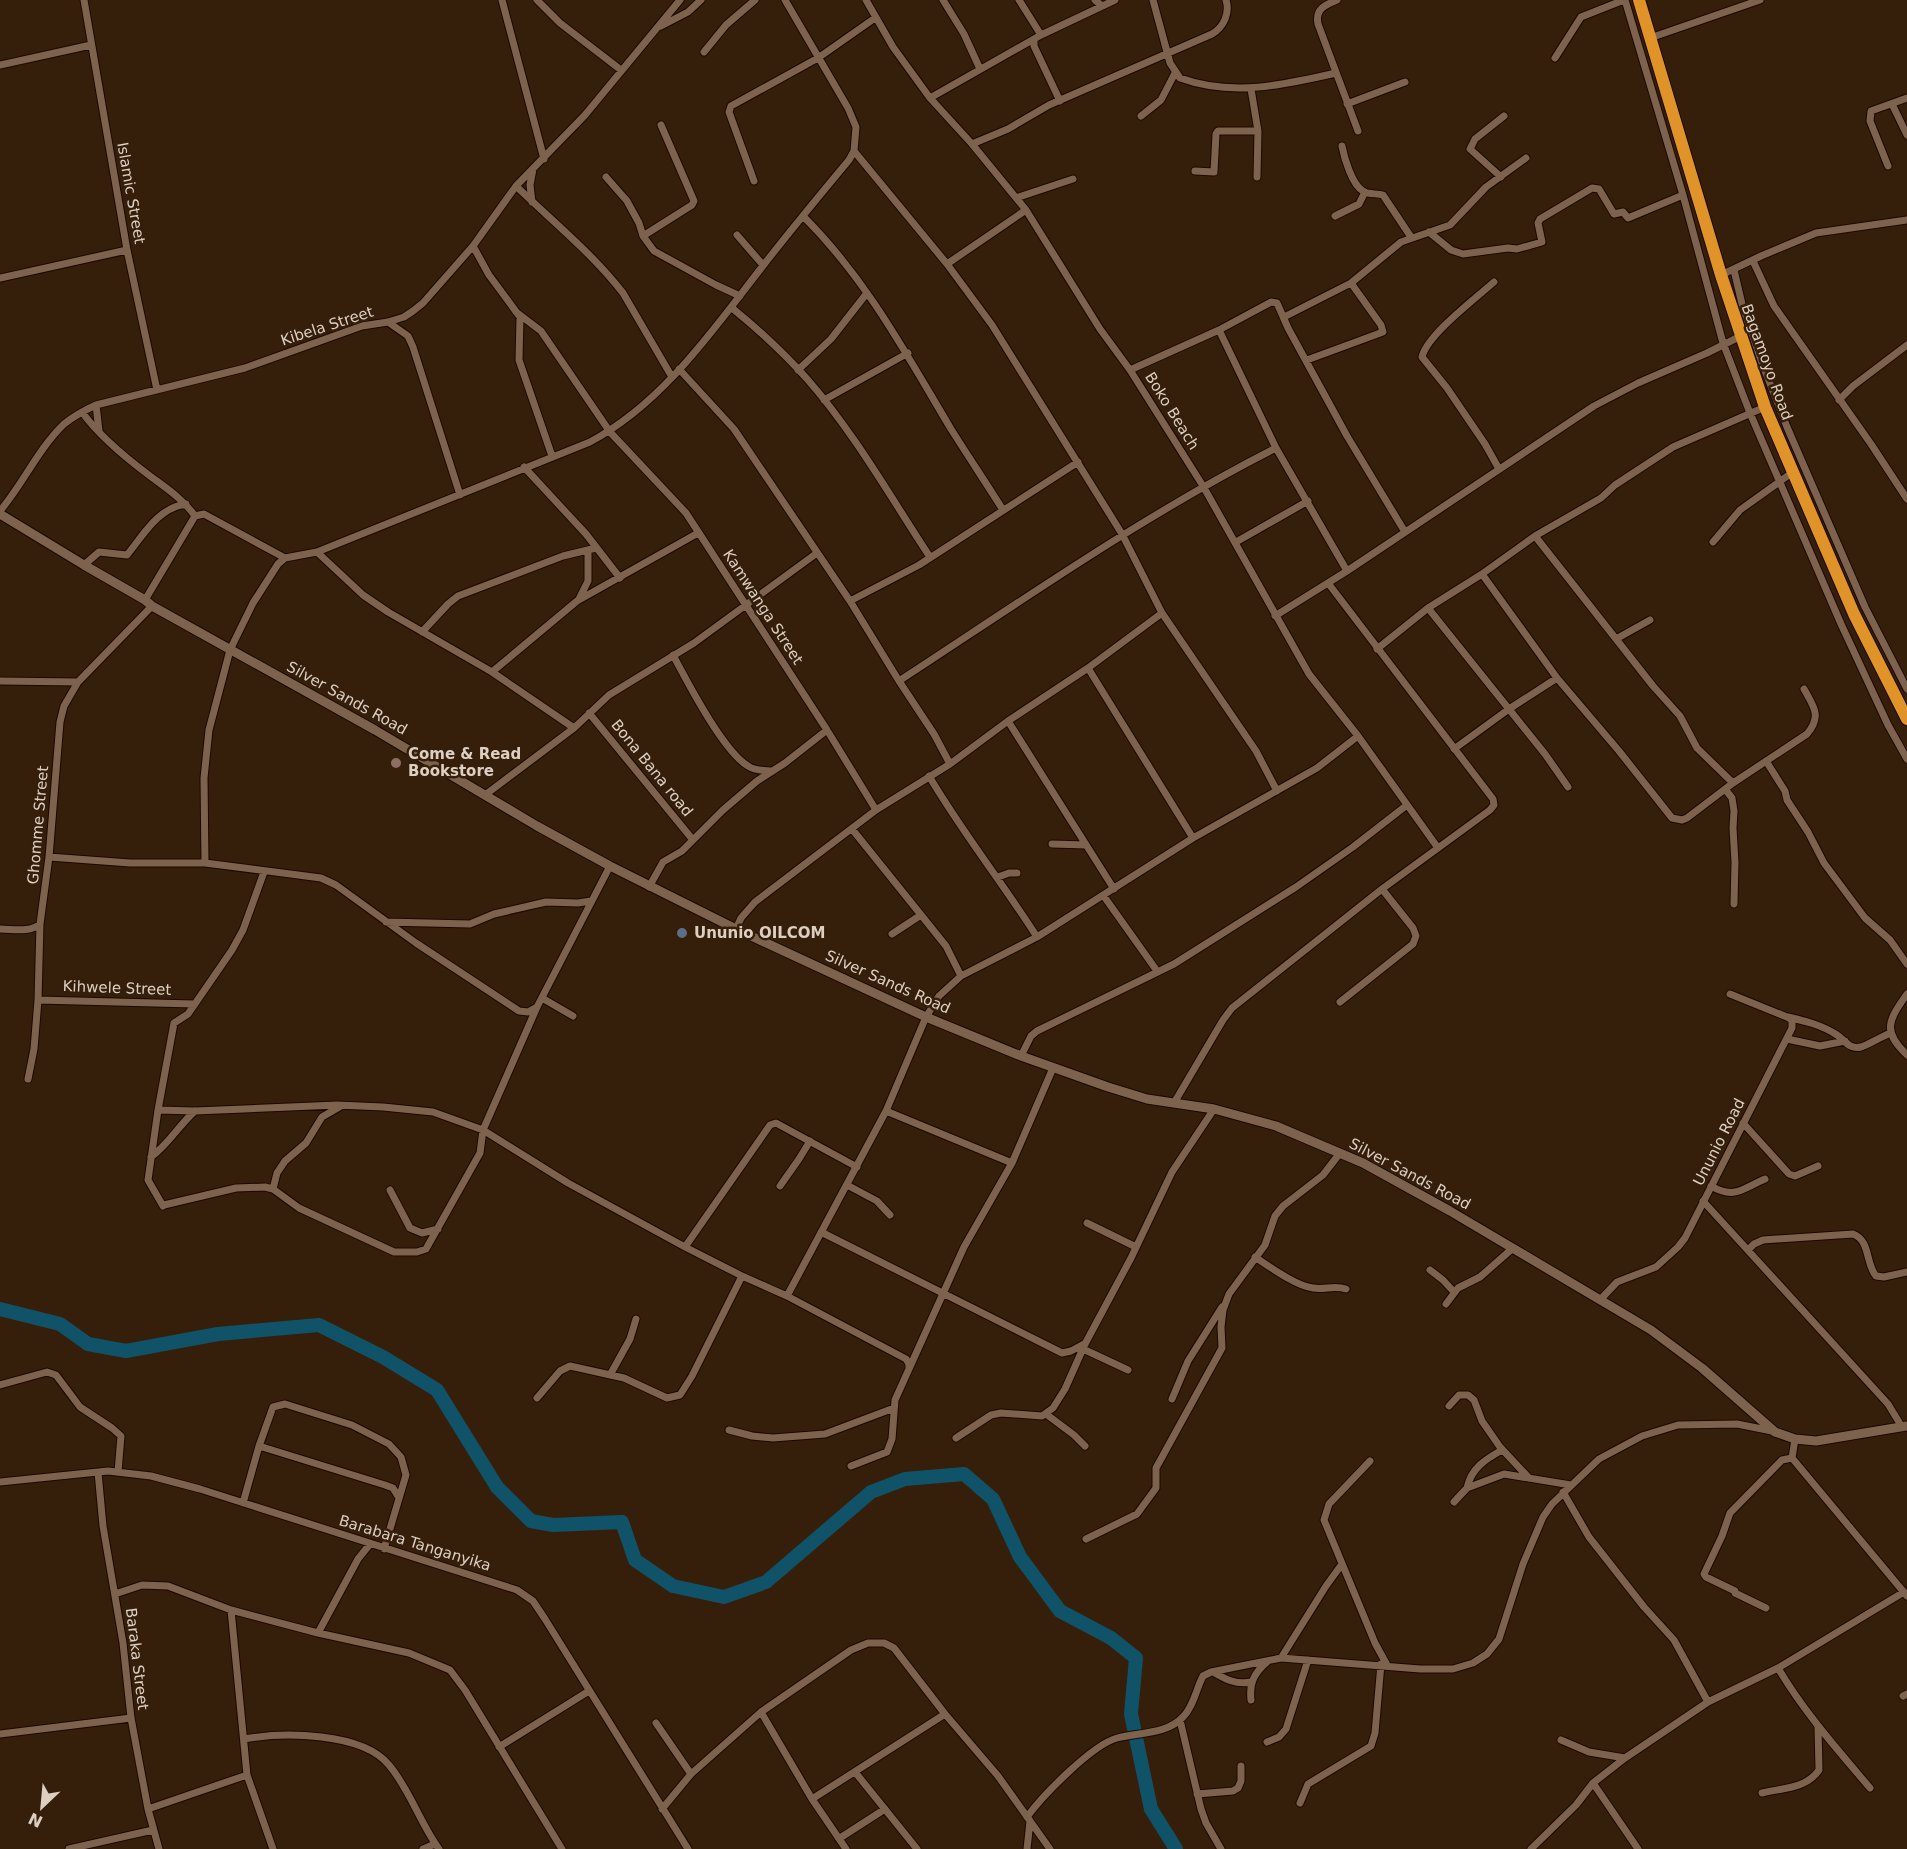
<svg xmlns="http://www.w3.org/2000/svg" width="1907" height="1849" font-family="'DejaVu Sans',sans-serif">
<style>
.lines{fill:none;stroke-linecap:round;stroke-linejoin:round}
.river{stroke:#105368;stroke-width:14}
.street-casing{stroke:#1c0800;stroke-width:9}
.secondary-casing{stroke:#1c0800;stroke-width:11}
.highway-casing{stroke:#1c0800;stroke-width:14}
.street{stroke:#7d634d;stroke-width:7}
.secondary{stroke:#7d634d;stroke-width:9}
.highway{stroke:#df9329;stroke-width:12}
.education-dot{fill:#8d6e63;stroke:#351f0b;stroke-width:2}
.service-dot{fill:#5c6f8a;stroke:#351f0b;stroke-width:2}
.labels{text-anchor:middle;stroke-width:5;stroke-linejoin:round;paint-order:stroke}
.street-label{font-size:15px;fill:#ddcfc2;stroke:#351f0b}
.poi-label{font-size:15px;font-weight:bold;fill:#ddcfc2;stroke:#351f0b;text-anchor:start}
</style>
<rect width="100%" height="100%" fill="#351f0b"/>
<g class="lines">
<path class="river" d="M 0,1309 L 60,1324 L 88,1344 L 126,1351 L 218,1334 L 319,1325 L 383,1357 L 437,1390 L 497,1487 L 531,1521 L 553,1525 L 622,1522 L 635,1560 L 673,1586 L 724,1597 L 766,1582 L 871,1492 L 905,1479 L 964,1474 L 993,1499 L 1020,1557 L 1060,1611 L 1111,1638 L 1136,1658 L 1131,1714 L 1151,1809 L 1176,1849"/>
<defs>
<path id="street" d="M 84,0 L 127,250 L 157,390
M 502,0 L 544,159
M 537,0 L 560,23 L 621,70
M 866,0 L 893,47 L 930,98 L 972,144 L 1026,210 L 1100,329 L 1130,370 L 1203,486 L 1309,674 L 1358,736 L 1438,848
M 943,0 L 964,34 L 980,69
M 1019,0 L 1041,35
M 1095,0 L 1102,6
M 1153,0 L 1170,63 L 1180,78 C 1232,97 1284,85 1336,73
M 1337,0 C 1325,5 1315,9 1318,24 L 1358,131
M 1625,0 L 1683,195 L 1723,343 L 1750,413 L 1841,624 L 1888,725 L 1907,759
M 661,26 L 688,12 L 701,0
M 1650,38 L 1760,0
M 1034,40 L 1034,46 L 1060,101
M 704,52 L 726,25 L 755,0
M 1555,58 L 1581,17 L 1624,0
M 0,65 L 91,45
M 1251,89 L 1258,131 L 1257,177
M 930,98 L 1041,35 L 1115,0
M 1347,104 L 1405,82
M 1892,104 L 1907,135
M 1141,116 L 1161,100 L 1175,73
M 972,144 L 1008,129 L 1049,105 L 1212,34 C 1224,27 1230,13 1226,0
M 1342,146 C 1344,157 1352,185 1363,191 C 1368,195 1377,193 1383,195 L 1411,237
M 854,151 L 947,264 L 992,325 L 1122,534 L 1162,613 L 1256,751 L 1277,791
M 1888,166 L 1870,121 L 1871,111 L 1907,98
M 1195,171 L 1214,172 L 1216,134 L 1218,131 L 1258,131
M 606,177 L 627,201 L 639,223 L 643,236 L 654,251 L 716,285 L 740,296
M 1501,177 L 1470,149 L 1475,139 L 1504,116
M 754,181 L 729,112 L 731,106 L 818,58 L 875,18
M 516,186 C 552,221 592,253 623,293 L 672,377
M 1016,198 L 1073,179
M 532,202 L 530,185 L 533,169
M 803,216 C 867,280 905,352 951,429 C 968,456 986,483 1003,510
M 1335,216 L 1359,204 L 1365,192
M 1429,232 L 1451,250 L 1463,254 L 1508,248 L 1517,249 L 1542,242 L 1538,223 L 1540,219 L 1592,188 L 1599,189 L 1614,214 L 1623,212 L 1628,218 L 1683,195
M 737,235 L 763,265
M 643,236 L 692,205 L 694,201 L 661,125
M 473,246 L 489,275 L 520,317 L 519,360 L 552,456
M 1753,261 L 1774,306 L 1871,444 L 1907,499
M 947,264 L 1026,210
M 1734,270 L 1742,304 L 1762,363 L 1787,427 L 1865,607 L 1907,689
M 1721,275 L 1761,256 L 1816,233 L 1907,220
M 0,278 L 127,250
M 1494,282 C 1476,298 1427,335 1422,357 L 1447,388 L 1485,444 L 1499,469
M 732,308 C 759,330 785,354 808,380 C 855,434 891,498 930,557
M 516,312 L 541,331 L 610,432 L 686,513 L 827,730 L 876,810
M 1284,317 L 1351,283 L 1401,242 L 1450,225 L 1486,187 L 1526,158
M 388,322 L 408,336 L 413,347 L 460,495
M 1219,330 L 1276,448 L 1347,571
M 1307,360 L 1383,332 L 1381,325 L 1351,283
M 679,369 L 734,429 L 850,601 L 899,681 L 934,734 L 950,764
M 798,370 L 831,339 L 867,293
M 1130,370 L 1219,330 L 1271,302 L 1277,303 L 1288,328 L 1347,436 L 1405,532
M 824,400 L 908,353
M 1839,400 L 1853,386 L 1907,345
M 96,405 L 99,431
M 82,412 C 99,436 126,458 150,476 C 166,488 183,499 195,516
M 524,467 L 586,534 L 620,578
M 0,511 C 23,484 38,449 64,424 C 74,416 85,410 96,405 L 245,368 L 362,326 L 388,322 L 404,317 L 413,311 L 423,303 L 473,246 L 516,186 L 585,115 L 680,0
M 1535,536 L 1653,686 L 1680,716 L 1697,748 L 1733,783
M 1236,542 L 1308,501
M 1713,542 L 1740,510 L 1793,472
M 317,552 L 363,595 L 388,612 L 492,672 L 574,728
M 84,565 L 99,552 L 127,555 C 144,534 158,508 186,504
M 1482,574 L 1557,678 L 1619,751 L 1672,818 L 1682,820 L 1687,818 L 1733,783 L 1807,734 C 1822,716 1814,707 1804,689
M 579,599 L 588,581 L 588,550
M 145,600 L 195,516 L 204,514 L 285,558
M 850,601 L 919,565 L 1078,462
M 1428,608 L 1545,754 L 1568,787
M 1275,616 L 1347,571 L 1594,406 L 1638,383 L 1707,353 L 1741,336
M 422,632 L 448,604 L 458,596 L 563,556 L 596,548
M 1616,639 L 1650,620
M 1377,649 L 1428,608 L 1482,574 L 1535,536 L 1601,498 L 1615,485 L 1673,447 L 1765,407
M 673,655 C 688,683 723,751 748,766 C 755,771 762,770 770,771
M 1088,668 L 1193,838
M 492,672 L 577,601 L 698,533
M 0,681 L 78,682
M 899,681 C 1023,600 1144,515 1276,448
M 589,713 L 693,840
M 1008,721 L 1114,889
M 1454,749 L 1509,709 L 1557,678
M 1766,761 L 1785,791 L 1787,800 L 1808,832 L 1824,863 L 1865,918 L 1890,940 L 1907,964
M 929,776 C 962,832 1002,882 1037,937
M 1725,789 L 1732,798 L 1734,811 L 1733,828 L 1735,862 L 1734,904
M 485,795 L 574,728 L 609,695 L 694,643 L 817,553
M 852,829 L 946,946 L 961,976
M 1052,844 L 1086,845
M 49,857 L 130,863 L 205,863 L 321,878 L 336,885 L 416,943 L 519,1011 L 528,1012 L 537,1007
M 205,863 L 204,778 L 209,730 L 230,650 L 253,603 L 278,564 L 285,558 L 317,552 L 590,442 C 663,403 712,331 762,267 C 790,231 819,196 849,160 L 854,151 L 856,127 L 848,108 L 785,0
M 998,877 L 1009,873 L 1017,873
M 649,887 L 663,862 L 682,851 L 723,810 L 757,781 L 785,763 L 827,730
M 1103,895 L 1157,971
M 386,922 L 470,924 L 494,914 L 546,902 L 578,903 L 591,901
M 0,929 C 13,929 30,933 40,924
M 736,929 L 741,918 L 755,902 L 876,810 L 950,764 L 1008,721 L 1088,668 L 1162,613
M 892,934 L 921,915
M 1907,994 C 1888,1021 1882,1031 1907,1055
M 542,998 L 573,1016
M 38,1000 L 194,1004
M 1340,1002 L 1413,944 L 1416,936 L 1413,928 L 1382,889
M 1788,1017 C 1805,1021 1822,1025 1837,1035 C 1845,1040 1849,1050 1861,1047 C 1866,1046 1882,1036 1891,1033
M 1787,1039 L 1820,1046 L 1845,1041
M 1021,1056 L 1031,1036 L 1037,1031 L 1174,964 L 1296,887 L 1353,847 L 1407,805
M 28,1079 L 34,1049 L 38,1000 L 40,924 L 49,857 L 60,722 L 64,706 L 78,682 L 152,606
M 1174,1103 L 1223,1020 L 1232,1008 L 1382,889 L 1490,810 L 1494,805 L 1493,799 L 1328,583
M 158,1110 L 195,1111 L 337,1105 L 383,1107 L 433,1112 L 483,1130 L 568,1183 L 685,1247 L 742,1276 L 787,1296 L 906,1359 L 909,1364 L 909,1369 L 895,1400 L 892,1439 L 887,1452 L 851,1466
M 886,1111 L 1012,1163
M 1743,1123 L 1789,1174 L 1795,1176 L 1818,1166
M 151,1157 C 168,1145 179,1125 195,1111
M 847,1185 L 877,1201 L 890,1215
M 780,1186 L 799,1159 L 810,1141
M 1711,1186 C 1735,1200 1743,1188 1765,1179
M 273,1189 L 277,1173 L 285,1161 L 306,1143 L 322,1117 L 341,1106
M 390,1190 L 410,1228 L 422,1233 L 438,1229
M 1703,1201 L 1888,1404 L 1902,1427
M 164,1205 L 236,1188 L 265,1187 L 273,1189 L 299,1208 L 394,1252 L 417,1252 L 426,1249 L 480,1153 L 483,1130 L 537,1007 L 610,866
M 163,1206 L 148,1180 L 158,1110 L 174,1023 L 188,1014 L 232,950 L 243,930 L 264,872
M 1087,1223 L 1136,1247
M 821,1232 L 1062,1353 L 1071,1351 L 1084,1344
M 685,1247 L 770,1125 L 776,1123 L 857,1167
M 1748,1250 L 1754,1244 L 1763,1240 L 1853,1234 C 1871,1241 1865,1263 1876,1276 L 1884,1277 L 1907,1272
M 1255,1257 C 1270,1267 1296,1286 1313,1288 C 1325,1290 1334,1285 1346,1289
M 1430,1270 L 1443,1280 L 1454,1292
M 787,1296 L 886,1111 L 926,1017 L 939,996 L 961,976 L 1037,937 L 1193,838 L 1317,768 L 1358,736
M 1600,1300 L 1617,1282 L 1656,1267 L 1678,1247 L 1685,1238 L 1792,1028 L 1792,1020 L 1787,1017 L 1730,994
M 1446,1304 L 1458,1288 L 1480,1277 L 1513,1248
M 1083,1349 L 1128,1370
M 909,1369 L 964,1247 L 1012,1163 L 1053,1068
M 610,1375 L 630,1339 L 636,1319
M 0,1385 L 47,1372 L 56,1375 L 80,1407 L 112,1428 L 121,1436 L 118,1472
M 537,1398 L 560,1371 L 570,1366 L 624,1378 L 667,1398 L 680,1395 L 692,1376 L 742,1276
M 1172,1399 L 1188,1361 L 1222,1307
M 1449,1406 L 1459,1395 L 1468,1395 L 1474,1400 L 1482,1421 L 1500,1447 L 1529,1478
M 1046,1414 L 1074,1435 L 1085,1446
M 729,1430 L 752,1436 L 773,1438 L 825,1434 L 894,1408
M 956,1438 L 991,1415 L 1001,1413 L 1042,1416 L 1053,1408 L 1065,1389 L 1085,1344 L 1131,1258 L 1172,1172 L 1214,1109
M 259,1446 L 385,1485 L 393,1488 L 399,1498
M 1792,1458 L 1907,1596
M 1792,1458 L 1795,1439
M 1370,1461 L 1329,1504 L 1324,1520 L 1375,1643 L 1387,1665
M 98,1472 L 103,1526 L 123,1643 L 131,1718 L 148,1809 L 159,1849
M 0,1482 L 108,1471 L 151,1476 L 200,1489 L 517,1590 L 533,1601 L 545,1619 L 688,1849
M 1467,1488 C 1471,1468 1486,1459 1502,1450
M 1563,1492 L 1589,1537 L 1644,1607 L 1674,1640 L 1708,1702
M 1454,1502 L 1467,1488 L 1504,1474 L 1571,1485
M 243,1503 L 259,1446 L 273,1407 L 285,1404 L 352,1425 L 389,1444 L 401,1457 L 406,1475 L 384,1549
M 1086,1539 L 1137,1514 L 1156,1488 L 1156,1468 L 1222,1348 L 1221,1327 L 1223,1310 L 1229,1294 L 1265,1245 L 1275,1216 L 1283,1206 L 1323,1175 L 1340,1153
M 115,1594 L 142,1585 L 168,1586 L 231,1610 L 318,1633 L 409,1653 L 450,1670 L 465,1690 L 562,1849
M 1766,1608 L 1735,1593 L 1735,1591 L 1706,1577 L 1704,1574 L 1722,1536 L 1730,1513 L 1782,1460 L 1792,1458
M 231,1610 L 247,1775 L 273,1849
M 318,1633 L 358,1559 L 370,1544
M 1281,1658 L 1326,1586 L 1342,1564
M 1778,1668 C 1804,1712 1837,1749 1870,1788
M 1213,1672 C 1225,1679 1236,1685 1251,1682
M 1903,1696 L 1907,1694
M 1251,1700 C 1249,1682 1255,1672 1268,1661
M 761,1712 L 812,1799 L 846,1849
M 1180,1720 L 1201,1809 L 1206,1823 L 1221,1849
M 656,1723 L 691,1774
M 0,1734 L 131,1718
M 244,1739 C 284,1732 362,1732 389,1765 C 410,1790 420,1823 439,1849
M 1561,1740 L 1589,1752 L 1625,1758
M 1267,1742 L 1279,1737 L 1286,1729 L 1308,1660
M 499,1747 L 589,1691
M 855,1772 L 917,1849
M 1593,1783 L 1638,1849
M 1762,1793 C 1782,1788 1806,1789 1819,1770 L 1818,1727
M 1197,1794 L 1233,1791 L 1238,1788 L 1241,1781 L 1241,1766
M 812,1799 L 945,1714
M 1300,1803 L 1308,1784 L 1371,1746 L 1375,1733 L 1381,1664
M 148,1809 L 247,1775
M 662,1809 L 691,1774 L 761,1712 L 851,1650 L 868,1643 L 884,1643 L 894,1648 L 945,1714 L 998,1776 L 1050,1849
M 1027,1817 C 1043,1795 1092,1745 1117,1738 C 1139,1732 1166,1735 1183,1717 C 1194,1706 1196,1689 1203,1676 L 1211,1672 L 1281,1658 L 1420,1669 L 1453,1669 L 1473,1663 L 1487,1654 L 1499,1639 L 1523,1564 L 1543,1517 L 1552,1504 L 1599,1459 L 1642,1436 L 1678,1425 L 1737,1424 L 1772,1431
M 840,1838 L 885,1809
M 69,1849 L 153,1830
M 423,1849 L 435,1844
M 1027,1849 L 1030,1821
M 1531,1849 L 1576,1805 L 1593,1783 L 1625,1758 L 1708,1702 L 1778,1668 L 1904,1592"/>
<path id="secondary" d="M 0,514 L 84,565 L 145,600 L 152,606 L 375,730 L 537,826 L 610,866 L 736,929 L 926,1017 L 1021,1056 L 1108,1087 L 1147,1099 L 1214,1109 L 1276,1126 L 1363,1163 L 1450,1211 L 1651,1330 L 1702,1368 L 1775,1432 L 1795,1439 L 1816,1441 L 1907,1426"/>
<path id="highway" d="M 1639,0 L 1721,275 L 1765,407 L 1854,614 L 1907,719"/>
</defs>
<use href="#street" class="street-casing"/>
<use href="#secondary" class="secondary-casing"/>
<use href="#highway" class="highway-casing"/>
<use href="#street" class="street"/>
<use href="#secondary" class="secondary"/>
<use href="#highway" class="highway"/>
</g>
<circle class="education-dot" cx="396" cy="763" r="6"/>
<circle class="service-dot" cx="682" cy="933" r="6"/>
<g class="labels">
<g class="street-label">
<text transform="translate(131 193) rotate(80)" y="5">Islamic Street</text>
<text transform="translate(327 326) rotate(-18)" y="5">Kibela Street</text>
<text transform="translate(1767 362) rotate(70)" y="5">Bagamoyo Road</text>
<text transform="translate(1172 411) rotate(58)" y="5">Boko Beach</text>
<text transform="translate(763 607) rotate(57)" y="5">Kamwanga Street</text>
<text transform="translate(347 698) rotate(29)" y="5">Silver Sands Road</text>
<text transform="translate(652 768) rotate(51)" y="5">Bona Bana road</text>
<text transform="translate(38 825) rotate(-85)" y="5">Ghomme Street</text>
<text transform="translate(888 982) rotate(24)" y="5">Silver Sands Road</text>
<text transform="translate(117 988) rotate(2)" y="5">Kihwele Street</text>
<text transform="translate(1719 1142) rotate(-63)" y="5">Ununio Road</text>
<text transform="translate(1410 1174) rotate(28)" y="5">Silver Sands Road</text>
<text transform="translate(415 1543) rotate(17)" y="5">Barabara Tanganyika</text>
<text transform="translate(137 1659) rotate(83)" y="5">Baraka Street</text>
</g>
<g class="poi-label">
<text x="408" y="759">Come &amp; Read<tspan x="408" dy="17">Bookstore</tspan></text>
<text x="694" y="938">Ununio OILCOM</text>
</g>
</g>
<g transform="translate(42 1807) rotate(206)" stroke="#351f0b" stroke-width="4.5" paint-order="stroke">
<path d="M0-4.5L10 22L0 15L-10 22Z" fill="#ddcfc2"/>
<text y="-9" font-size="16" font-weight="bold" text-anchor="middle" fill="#ddcfc2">N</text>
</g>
</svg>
